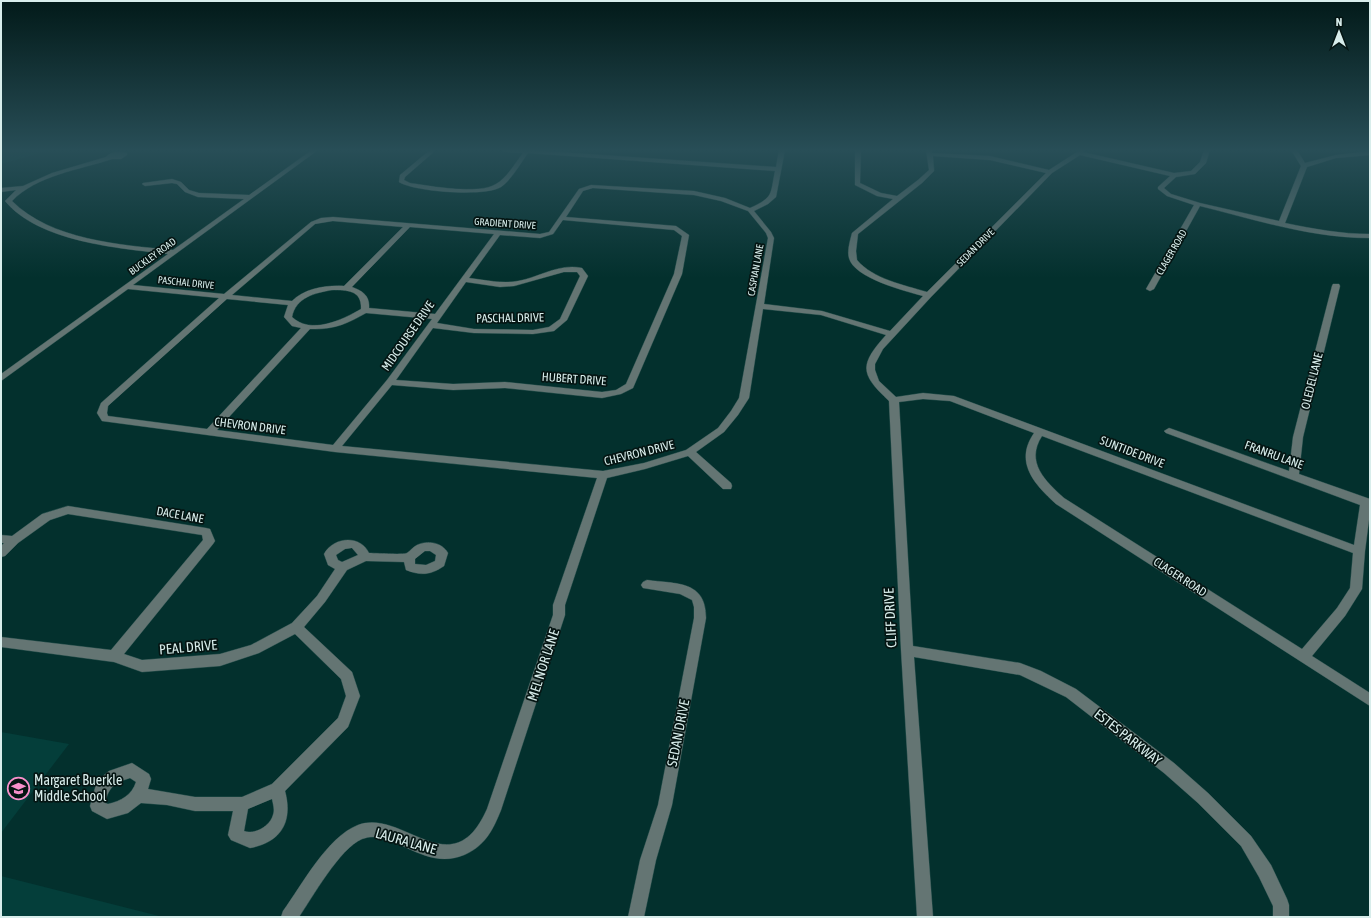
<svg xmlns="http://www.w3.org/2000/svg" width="1371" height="918" font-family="'Asap Condensed',sans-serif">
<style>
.built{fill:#043e3a}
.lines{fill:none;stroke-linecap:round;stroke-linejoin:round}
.minor-casing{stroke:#254e4b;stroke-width:1}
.minor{fill:#647573;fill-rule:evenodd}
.labels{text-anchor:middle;stroke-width:3.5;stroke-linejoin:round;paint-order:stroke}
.far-street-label{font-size:10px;fill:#d8edeb;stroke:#051513}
.street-label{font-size:12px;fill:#d8edeb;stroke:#051513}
.near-street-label{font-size:14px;fill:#d8edeb;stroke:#051513}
.near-poi-label{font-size:14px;fill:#d8edeb;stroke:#051513;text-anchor:start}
</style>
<rect width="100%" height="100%" fill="#03302d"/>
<path class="built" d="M 1,150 L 52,150 L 1,164 Z
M 1,732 L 69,744 L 1,833 Z
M 1,876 L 163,917 L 1,917 Z"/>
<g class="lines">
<defs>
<path id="minor" d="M 312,150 L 318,150 L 133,285 L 224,294 L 311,222 L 321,218 L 333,217 L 540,234 L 549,232 L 579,189 L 591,185 L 694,191 L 725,198 L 750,208 C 774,197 770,195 775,171 L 528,153 C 520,164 512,179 501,187 C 485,197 415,192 399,182 L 400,175 L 430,150 L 436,150 L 405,177 L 404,180 L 410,183 C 430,186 479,195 496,184 C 507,178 515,163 523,153 L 504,152 L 501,150 L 531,150 L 776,167 L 779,150 L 785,150 L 776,197 L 768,204 L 754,211 L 771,232 L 774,238 L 764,304 L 822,311 L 890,331 L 923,296 C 905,291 854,278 849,258 C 847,250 850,241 852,233 L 893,199 L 877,196 L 855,185 L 855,150 L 861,150 L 860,183 L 881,193 L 897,196 L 918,180 L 929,170 L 926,150 L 932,150 L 932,153 L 990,156 L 1049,170 L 1080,150 L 1086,150 L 1083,152 L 1174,173 L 1191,171 L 1200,162 L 1204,150 L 1210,150 L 1206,163 L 1195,174 L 1176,177 L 1164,188 L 1171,194 L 1200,203 L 1279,221 L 1301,166 L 1291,150 L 1297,150 L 1305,163 L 1336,155 L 1370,151 L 1370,155 L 1336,158 L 1307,167 L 1285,223 C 1314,229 1341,234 1370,234 L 1370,238 C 1312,238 1256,220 1200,206 L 1154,289 L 1150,291 L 1146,289 L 1194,205 L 1167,196 L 1158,189 L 1158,187 L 1170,176 L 1080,155 L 1052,173 L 931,297 L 883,349 L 875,364 L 875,370 L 879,381 L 896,397 L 923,393 L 954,396 L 1354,545 L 1360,505 L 1166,433 L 1164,431 L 1169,428 L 1172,429 L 1289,471 L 1293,437 L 1332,286 L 1333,284 L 1339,284 L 1340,286 L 1303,437 L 1299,474 L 1370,499 L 1370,512 L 1365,551 L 1362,589 L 1345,616 L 1312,656 L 1370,693 L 1370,706 L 1056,504 C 1034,484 1014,462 1034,433 L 950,401 L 923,399 L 899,402 L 913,646 L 1020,663 L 1041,671 L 1076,689 L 1174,763 L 1208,793 L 1251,836 L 1271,865 L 1287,899 L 1289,905 L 1289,917 L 1273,917 L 1273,906 L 1259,877 L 1241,846 L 1198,803 L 1164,773 L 1066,697 L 1020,675 L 914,657 L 933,917 L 917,917 L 901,650 L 889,401 C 860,374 859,365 886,335 L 821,315 L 763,309 L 749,398 L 738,415 L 724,432 L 696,452 L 731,483 L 732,486 L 731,489 L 723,489 L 688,456 L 645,469 L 607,478 L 565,605 L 565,615 L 501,810 C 493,830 485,846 464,855 C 423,872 392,827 362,839 C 340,848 312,898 299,917 L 281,917 L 283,911 C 302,885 327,837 358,825 C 403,808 452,888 487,809 L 553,615 L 553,605 L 597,478 L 335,452 L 102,421 L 97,413 L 101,403 L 219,298 L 128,289 L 1,381 L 1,374 L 168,254 C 118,248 39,242 5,201 L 16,190 L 1,192 L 1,188 L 23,186 L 52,173 L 106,157 C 111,151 120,151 127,153 L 127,155 L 121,159 L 112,159 C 79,170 37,175 12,201 C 51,240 120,245 173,250 L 244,199 L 198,197 L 185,192 L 177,184 L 172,183 L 145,186 L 142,184 L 143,183 L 172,179 L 181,182 L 189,190 L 199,193 L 249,195 ZM 933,156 L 990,160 L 1046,173 L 927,292 C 904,285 873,279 857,260 L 856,251 L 858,234 L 922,183 L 934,171 ZM 593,188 L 694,195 L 721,201 L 748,211 L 766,233 L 768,238 L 739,398 L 731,411 L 718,428 L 686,450 L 644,463 L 603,471 L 342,446 L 392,385 L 453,390 L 505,388 L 602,398 L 621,394 L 633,388 L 682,274 L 689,235 L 676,226 L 566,217 L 583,191 ZM 563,220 L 674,230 L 682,236 L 674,274 L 626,384 L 616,390 L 602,392 L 505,382 L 453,384 L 396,380 L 433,328 L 474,333 L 533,334 L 554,331 L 567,320 L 588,276 L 582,268 C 559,263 540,277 518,281 C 502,284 485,280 469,278 L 500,235 L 540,238 L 553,234 ZM 333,221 L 403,227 L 344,286 C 327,285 305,288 292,301 L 232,295 L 315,224 ZM 410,227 L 494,234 L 435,314 L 369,308 C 370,296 363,291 352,287 ZM 564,272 L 577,272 L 580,276 L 560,319 L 549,327 L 533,330 L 474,329 L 437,323 L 466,282 L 500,287 L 514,286 ZM 332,290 C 347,290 362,290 361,309 C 342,320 311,335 292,317 C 296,297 315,293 332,290 ZM 227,299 L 288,305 L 284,317 L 292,326 L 301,328 L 207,429 L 108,416 L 107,413 L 108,406 ZM 366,313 L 432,319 L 387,380 L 333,445 L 217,430 L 310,329 C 333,330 347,324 366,313 ZM 1042,436 L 1353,553 L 1350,588 L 1337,608 L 1302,649 L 1064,498 C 1045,481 1025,462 1042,436 Z
M 68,506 L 206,528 L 210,529 L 215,541 L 213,544 L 124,654 L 142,660 L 220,654 L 251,645 L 292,623 L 317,596 L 335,569 L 328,565 L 324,554 C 333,537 360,534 369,553 C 375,553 403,555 407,553 C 410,551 413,547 417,545 C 427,540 442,542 448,553 L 444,566 C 431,575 421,576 406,570 L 404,562 L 366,561 L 347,570 L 325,602 L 304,627 L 352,672 L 360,696 L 348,727 L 285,791 C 293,821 282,842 250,848 L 231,840 L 228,835 L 233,811 L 195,811 L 167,805 L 141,803 L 128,813 L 107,819 L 92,811 L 90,806 L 97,781 L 109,771 L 132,763 L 149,774 L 151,779 L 148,789 L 195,797 L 242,797 L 272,784 L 338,718 L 346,696 L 341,679 L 295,634 L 259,653 L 220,666 L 142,672 L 114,662 L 1,647 L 1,637 L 111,650 L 203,540 L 202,535 L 68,514 L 50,520 L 18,543 L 5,556 L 1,557 L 1,546 L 4,543 L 1,543 L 1,535 L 12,536 L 42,514 ZM 352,548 L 358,555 L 342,562 L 338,560 L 336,555 L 345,549 ZM 425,551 L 430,551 L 436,555 L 435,561 L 426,565 L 415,564 L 415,559 ZM 130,778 L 136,782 C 132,795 121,801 108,804 L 105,803 C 109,786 115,783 130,778 ZM 272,799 C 273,804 275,810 273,815 C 270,826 255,835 244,831 L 248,809 Z
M 647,580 C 676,584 706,580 706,618 L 672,805 L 656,860 L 644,917 L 628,917 L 640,860 L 658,805 L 694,618 L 694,607 L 692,600 L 680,594 L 643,588 L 641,585 L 643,582 Z"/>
</defs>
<use href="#minor" class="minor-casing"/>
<use href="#minor" class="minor"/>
</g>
<linearGradient id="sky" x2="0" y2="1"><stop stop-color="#021a19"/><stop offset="0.54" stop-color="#284e57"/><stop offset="1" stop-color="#284e57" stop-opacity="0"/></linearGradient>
<rect width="1371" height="278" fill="url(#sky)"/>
<defs>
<symbol id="school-ring" viewBox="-11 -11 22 22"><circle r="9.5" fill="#051513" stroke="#f890cb" stroke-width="1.5"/><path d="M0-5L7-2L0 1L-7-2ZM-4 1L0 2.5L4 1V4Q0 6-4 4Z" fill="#f890cb"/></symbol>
</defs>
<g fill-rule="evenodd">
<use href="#school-ring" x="6" y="776" width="25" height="25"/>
</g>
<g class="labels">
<g class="far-street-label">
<text transform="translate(505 223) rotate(4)" y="4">GRADIENT DRIVE</text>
<text transform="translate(975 247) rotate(-45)" y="4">SEDAN DRIVE</text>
<text transform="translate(1171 252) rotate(-60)" y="4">CLAGER ROAD</text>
<text transform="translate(152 256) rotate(-36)" y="4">BUCKLEY ROAD</text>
<text transform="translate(755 270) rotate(-80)" y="4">CASPIAN LANE</text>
<text transform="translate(186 282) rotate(6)" y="4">PASCHAL DRIVE</text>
</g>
<g class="street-label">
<text transform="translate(510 318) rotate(-1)" y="4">PASCHAL DRIVE</text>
<text transform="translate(408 336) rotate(-55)" y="4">MIDCOURSE DRIVE</text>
<text transform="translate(574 379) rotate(4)" y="4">HUBERT DRIVE</text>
<text transform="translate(1312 381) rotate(-76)" y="4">OLEDEL LANE</text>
<text transform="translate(250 426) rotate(7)" y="4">CHEVRON DRIVE</text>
<text transform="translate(1132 452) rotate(21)" y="4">SUNTIDE DRIVE</text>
<text transform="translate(639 453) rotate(-14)" y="4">CHEVRON DRIVE</text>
<text transform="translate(1274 455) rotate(20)" y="4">FRANRU LANE</text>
<text transform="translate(180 515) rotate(10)" y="4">DACE LANE</text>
<text transform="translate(1180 577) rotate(33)" y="4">CLAGER ROAD</text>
</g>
<g class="near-street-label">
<text transform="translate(890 618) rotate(-93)" y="5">CLIFF DRIVE</text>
<text transform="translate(188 647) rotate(-5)" y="5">PEAL DRIVE</text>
<text transform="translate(543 665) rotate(-72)" y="5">MEL NOR LANE</text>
<text transform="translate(678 733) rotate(-79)" y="5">SEDAN DRIVE</text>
<text transform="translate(1128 737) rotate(38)" y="5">ESTES PARKWAY</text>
<text transform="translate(406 841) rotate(16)" y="5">LAURA LANE</text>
</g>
<g class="near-poi-label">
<text x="34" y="785">Margaret Buerkle<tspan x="34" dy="16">Middle School</tspan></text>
</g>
</g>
<rect width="1371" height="918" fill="none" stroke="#d8edeb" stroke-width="4"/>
<g transform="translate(1339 32)" stroke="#051513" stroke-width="3" paint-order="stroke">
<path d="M0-3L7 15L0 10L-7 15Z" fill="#d8edeb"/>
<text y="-6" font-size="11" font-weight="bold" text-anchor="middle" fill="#d8edeb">N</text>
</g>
</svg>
